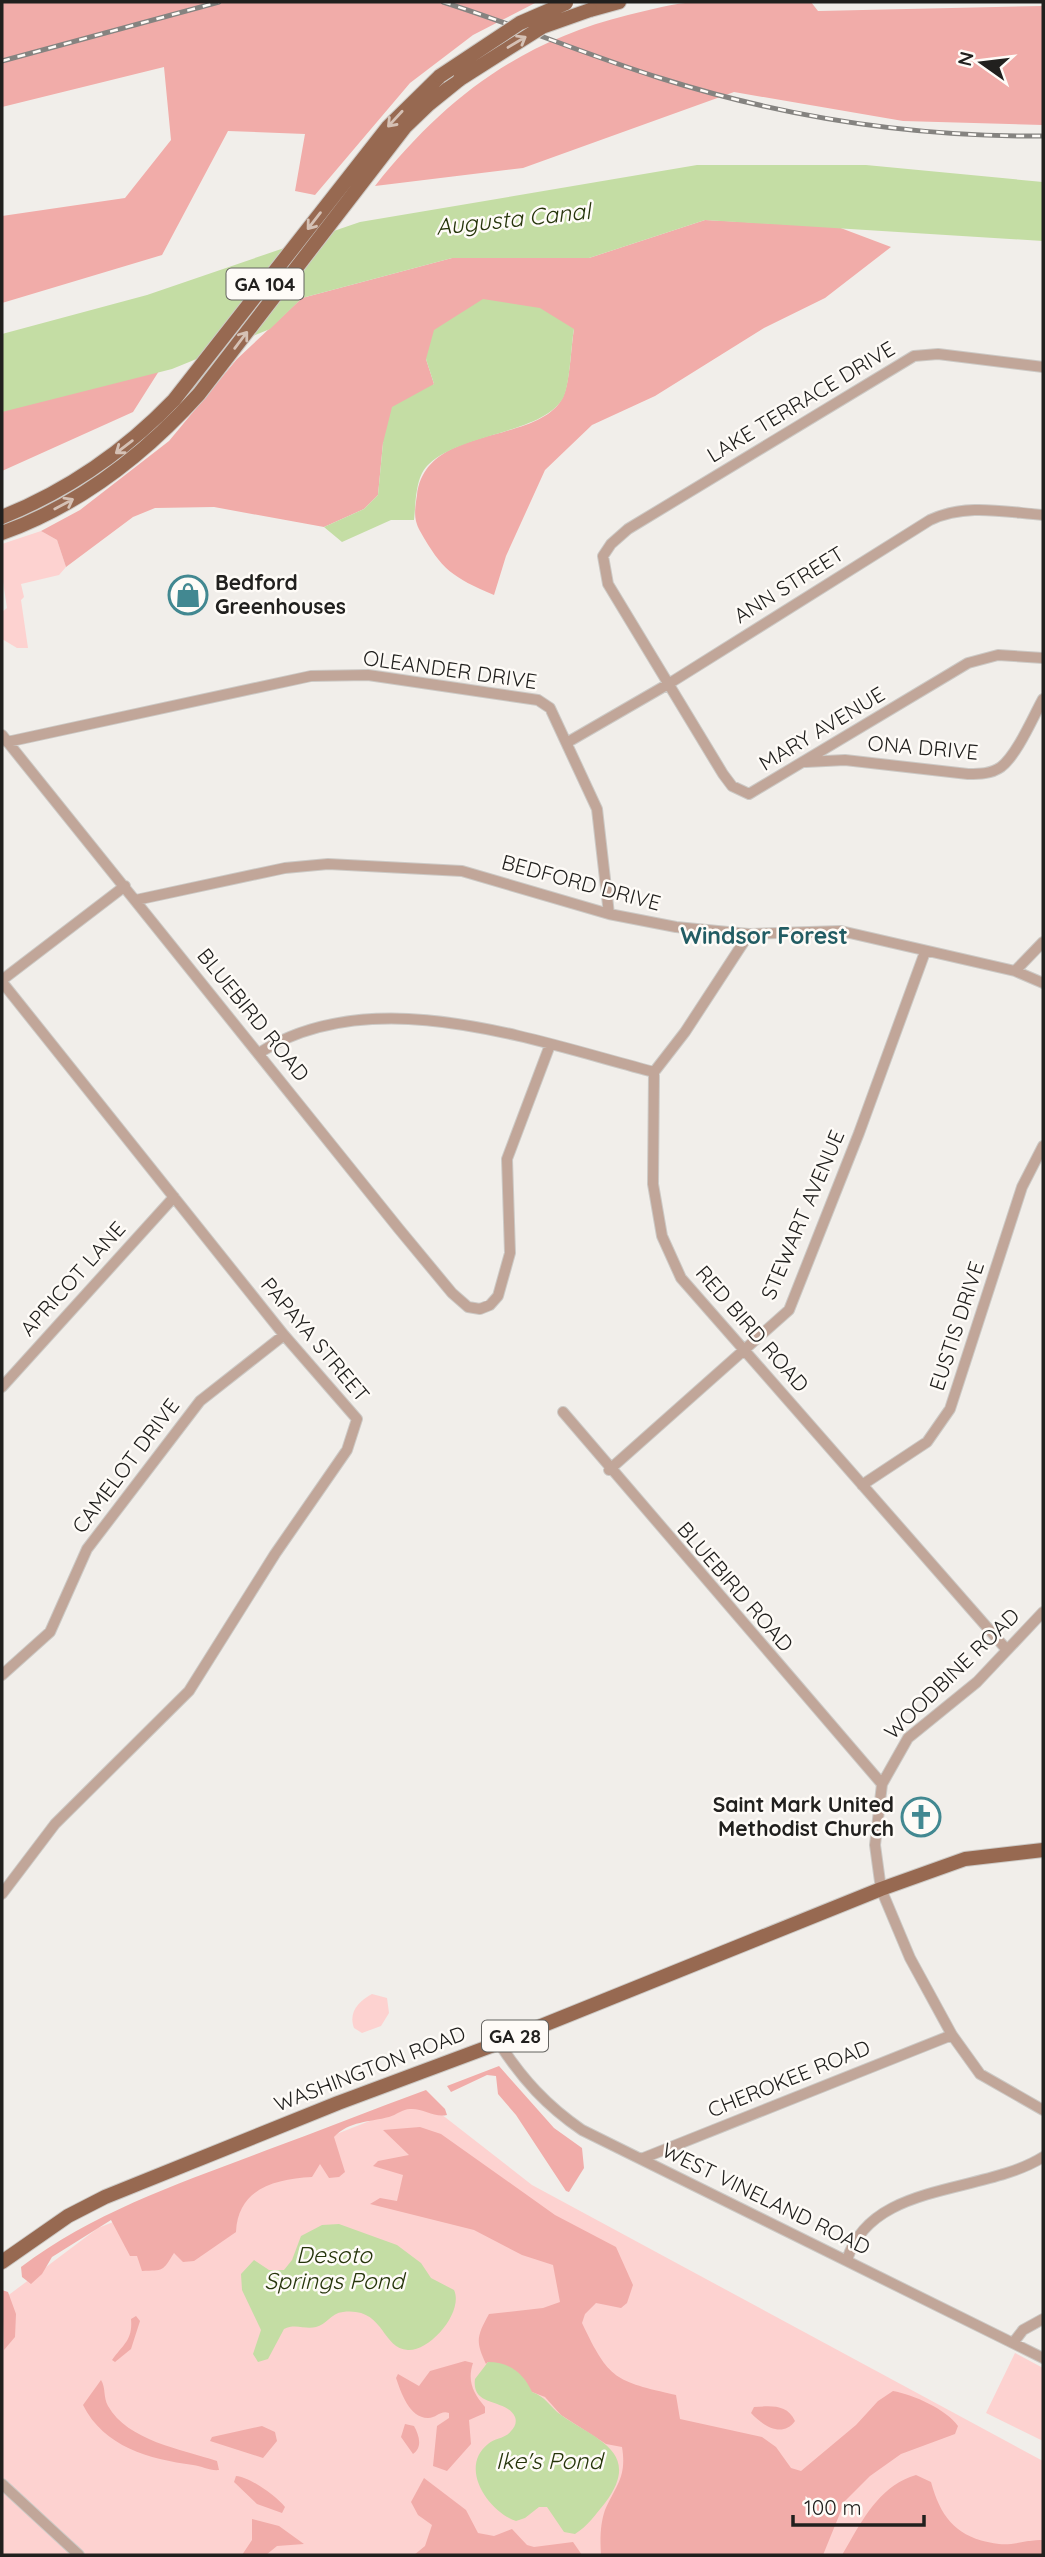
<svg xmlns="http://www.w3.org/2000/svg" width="1045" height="2557" font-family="Quicksand,sans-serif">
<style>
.green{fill:#fdd2d0}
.forest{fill:#f1aca9}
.water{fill:#c4dda4}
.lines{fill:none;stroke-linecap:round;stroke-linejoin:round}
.minor-casing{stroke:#ccc9c5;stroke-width:12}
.major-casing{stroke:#ccc9c5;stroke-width:16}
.minor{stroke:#c1a699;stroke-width:10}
.major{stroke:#976951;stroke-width:14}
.rail-casing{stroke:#858380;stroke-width:5}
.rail{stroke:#fefbf7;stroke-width:2.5;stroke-dasharray:8;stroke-linecap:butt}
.major-bridge-casing{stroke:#ccc9c5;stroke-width:16;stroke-linecap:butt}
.major-bridge{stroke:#976951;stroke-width:14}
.oneway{stroke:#d5c1b5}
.labels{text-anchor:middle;stroke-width:5;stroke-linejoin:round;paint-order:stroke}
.shield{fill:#fefbf7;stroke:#63625f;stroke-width:2}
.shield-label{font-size:19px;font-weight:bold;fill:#21201e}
.street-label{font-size:21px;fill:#21201e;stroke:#fefbf7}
.poi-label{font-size:21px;font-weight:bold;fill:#21201e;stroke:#fefbf7;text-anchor:start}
.water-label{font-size:23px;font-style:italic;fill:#26350b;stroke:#fefbf7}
.neighbourhood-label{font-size:23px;font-weight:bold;fill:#225c63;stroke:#fefbf7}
</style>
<rect width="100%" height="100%" fill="#f1eeea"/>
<path class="green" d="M 41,531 L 57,540 L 66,567 L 59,575 L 21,584 L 24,597 L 21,600 L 28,648 L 17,648 L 2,639 L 2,612 L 7,608 L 2,575 L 2,544 Z
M 372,1994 L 387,1998 L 389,2013 L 381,2026 L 362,2033 L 354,2028 C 348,2012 359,2001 372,1994 Z
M 423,2100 L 532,2185 L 1043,2461 L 1043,2555 L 2,2555 L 2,2300 L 98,2228 Z
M 1015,2353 L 1043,2368 L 1043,2441 L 986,2413 Z"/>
<path class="forest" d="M 2,2 L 537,2 L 473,35 L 410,83 L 315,195 L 295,191 L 305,134 L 228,131 L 162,255 L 2,303 L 2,216 L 125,198 L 171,140 L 164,67 L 2,107 Z
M 696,2 L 811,2 L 818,11 L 1043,6 L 1043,125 L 903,121 L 734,92 L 523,168 L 375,186 C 444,99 519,42 628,15 C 650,10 673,3 696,2 Z
M 705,220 L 838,227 L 891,247 L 825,298 L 764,328 L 655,396 L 592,425 L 545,470 L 506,556 L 494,595 C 452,577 442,570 420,531 C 413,518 415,509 417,495 C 426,422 539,446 563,397 C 570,383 571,346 574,329 L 426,359 L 434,384 L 383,443 L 378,495 L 364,509 L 324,527 L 214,507 L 155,508 L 133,517 L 66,567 L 57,540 L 41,531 L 80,510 L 169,441 L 237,359 L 302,298 L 452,258 L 589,258 Z
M 159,371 L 133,412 L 2,471 L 2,411 Z
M 499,2066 L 554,2128 L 582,2148 L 584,2168 L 569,2192 L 566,2191 L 516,2115 L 498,2094 L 496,2076 L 487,2075 L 451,2092 L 447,2086 Z
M 426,2090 L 445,2109 L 447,2115 C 434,2118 423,2108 410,2109 C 403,2109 396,2115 389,2117 C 370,2122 349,2121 334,2137 L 345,2172 L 339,2177 L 329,2178 L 320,2164 L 312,2177 C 274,2179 238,2189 236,2232 L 194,2261 L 183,2262 L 174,2253 C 162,2272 164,2270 142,2271 L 137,2256 L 130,2256 L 111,2220 L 52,2257 L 42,2274 L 31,2284 L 22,2277 L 21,2267 C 93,2212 183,2182 267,2150 C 320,2131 373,2109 426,2090 Z
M 420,2127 L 441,2134 L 555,2215 L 616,2247 L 633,2285 L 627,2303 L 621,2308 L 596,2303 L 585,2314 L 582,2323 C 609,2380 615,2381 676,2395 L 680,2419 L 762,2437 L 776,2447 L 791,2468 L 801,2471 L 856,2425 L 878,2401 L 893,2391 C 914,2395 946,2409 958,2426 L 955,2434 L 901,2454 L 870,2476 L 845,2501 L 823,2555 L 601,2555 C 600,2541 600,2524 605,2510 C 616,2485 627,2477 622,2447 L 606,2444 L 561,2415 L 545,2397 L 532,2392 L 488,2362 L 486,2364 C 475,2341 477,2336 489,2314 L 543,2308 L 560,2302 L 553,2265 L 522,2255 L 474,2230 L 370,2204 L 380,2198 L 397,2201 L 403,2175 L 373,2166 L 378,2161 L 409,2155 L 383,2130 Z
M 2,2290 L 8,2292 L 16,2314 L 15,2337 L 4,2350 Z
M 136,2316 L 140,2321 L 131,2349 L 115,2362 L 112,2360 C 123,2345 133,2340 131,2319 Z
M 465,2361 L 473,2363 C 467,2381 473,2393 485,2407 L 485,2413 L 469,2420 L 471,2444 L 447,2471 L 433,2466 L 437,2426 L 449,2418 L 449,2413 C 440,2410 437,2418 428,2418 C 409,2418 401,2392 396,2378 L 398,2374 L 419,2386 L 430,2371 Z
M 101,2380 C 106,2388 103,2397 108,2406 C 128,2441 181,2449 217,2461 L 219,2470 C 210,2471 202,2466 193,2465 C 149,2459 104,2447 83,2405 Z
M 754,2407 C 771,2406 787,2404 795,2421 C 782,2439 762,2425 751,2413 Z
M 405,2424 L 414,2426 C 419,2435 423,2447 413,2454 L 401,2437 Z
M 262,2426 L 275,2432 L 277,2441 L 263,2458 L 210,2441 L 212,2437 Z
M 916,2475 L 931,2482 C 941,2519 958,2539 999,2544 C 1013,2546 1029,2539 1043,2540 L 1043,2555 L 842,2555 C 861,2523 878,2486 916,2475 Z
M 236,2476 C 250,2477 276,2496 285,2507 L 282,2513 L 257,2504 L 234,2482 Z
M 424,2478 L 466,2510 L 478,2533 L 494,2536 L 512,2529 L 527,2545 L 534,2547 L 573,2542 L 582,2555 L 414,2555 L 425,2546 L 432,2525 L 418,2515 L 411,2502 Z
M 252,2519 L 279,2526 L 304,2544 L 277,2546 L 266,2555 L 242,2555 L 252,2540 Z"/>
<path class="water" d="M 697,165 L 866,165 L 1043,182 L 1043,241 L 705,220 L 589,258 L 452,258 L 302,298 L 270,329 L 172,369 L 2,412 L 2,334 L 147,295 L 360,222 Z
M 483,299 L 540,308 L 574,329 C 571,345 570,385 563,398 C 542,434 463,432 429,464 C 415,476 416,503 414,520 L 391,520 L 342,542 L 324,527 L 364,509 L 378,495 L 383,443 L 392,407 L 434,384 L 426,359 L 434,330 Z
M 339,2224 L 397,2245 L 421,2263 L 431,2278 L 454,2290 C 464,2311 431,2351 408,2350 C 381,2349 385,2307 343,2312 C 331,2313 326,2325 316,2327 C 305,2330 296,2323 284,2329 L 268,2359 L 258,2362 L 253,2354 L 261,2330 L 242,2290 L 241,2274 L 254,2260 L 269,2270 L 284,2270 L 292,2260 L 301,2236 L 322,2225 Z
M 488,2362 C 510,2362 524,2374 532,2392 C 546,2397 549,2406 561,2415 C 596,2440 643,2452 605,2503 C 595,2515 588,2526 575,2534 L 564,2532 L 547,2507 L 539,2507 L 525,2518 L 516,2521 C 489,2512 458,2468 488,2444 C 494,2438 505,2439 511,2431 C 515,2427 517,2422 515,2417 C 507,2398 471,2408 475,2379 Z"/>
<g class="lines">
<defs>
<path id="minor" d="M 1043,367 L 938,354 L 914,356 L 628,529 L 611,544 L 603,556 L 608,584 L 723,774 L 732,786 L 749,794 L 968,663 L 998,655 L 1043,658
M 2,735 L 399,1229 L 452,1293 L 468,1307 L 480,1309 L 490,1305 L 498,1296 L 510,1253 L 507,1159 L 550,1045
M 7,742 L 311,676 L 368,675 L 538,700 L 550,708 L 597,809 L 609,914
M 568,742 L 670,683 L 930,520 C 966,503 1004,512 1043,515
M 806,762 L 845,760 L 968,774 C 979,774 991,774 1001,767 C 1017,755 1033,717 1043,699
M 136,900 L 285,868 L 328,864 L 462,871 L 609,914 L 676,927 L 749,934 L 841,931 L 1015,971 L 1043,983
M 1015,971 L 1043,942
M 2,980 L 125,886
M 2,982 L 284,1335 L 357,1419 L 347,1450 L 275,1554 L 189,1691 L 55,1824 L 2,1894
M 259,1053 C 373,980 534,1041 654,1072
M 654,1072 L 653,1184 L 662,1236 L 681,1278 L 1007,1650
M 654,1072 L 685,1032 L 749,934
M 2,1387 L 174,1197
M 563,1412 L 882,1784
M 609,1470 L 789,1310 L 859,1133 L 925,952
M 862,1485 L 927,1442 L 950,1409 L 1022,1187 L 1043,1146
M 1043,1612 L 977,1682 L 908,1738 L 882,1784 L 875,1845 L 881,1889 L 910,1958 L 952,2035 L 980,2074 L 1043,2110
M 2,1675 L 50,1632 L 87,1549 L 200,1401 L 284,1335
M 499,2043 C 522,2079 547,2106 582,2130 L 1043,2358
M 641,2159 L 952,2035
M 847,2260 C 871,2181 982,2195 1043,2157
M 1013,2343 L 1023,2330 L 1043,2319
M 2,2484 L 79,2555"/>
<path id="major" d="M 590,10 L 619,2
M 2,517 C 69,490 124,452 174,400 L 388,127 L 440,76
M 2,533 C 80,505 144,455 199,394 L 405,127 L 429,104 L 460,79
M 2,2262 L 68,2216 L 105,2197 L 338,2103 L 499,2043 L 881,1889 L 965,1859 L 1043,1850"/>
</defs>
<use href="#minor" class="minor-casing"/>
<use href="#major" class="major-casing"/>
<use href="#minor" class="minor"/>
<use href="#major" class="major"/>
<defs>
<path id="rail" d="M 443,2 C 516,25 587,55 660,78 C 783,117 914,137 1043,136
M 2,61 L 219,2"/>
</defs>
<use href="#rail" class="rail-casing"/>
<use href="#rail" class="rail"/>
<defs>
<path id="major-bridge" d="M 440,76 L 520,23 L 566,3
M 460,79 L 542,27 L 590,10"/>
</defs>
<use href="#major-bridge" class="major-bridge-casing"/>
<use href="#major-bridge" class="major-bridge"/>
</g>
<defs><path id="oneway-shaft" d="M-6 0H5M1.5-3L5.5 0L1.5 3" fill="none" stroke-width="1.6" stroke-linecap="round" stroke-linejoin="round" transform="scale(1.75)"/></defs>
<g class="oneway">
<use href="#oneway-shaft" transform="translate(517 42) rotate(-31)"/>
<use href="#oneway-shaft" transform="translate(395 119) rotate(133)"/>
<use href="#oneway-shaft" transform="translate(314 221) rotate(128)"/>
<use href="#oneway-shaft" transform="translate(241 340) rotate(-53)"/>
<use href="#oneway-shaft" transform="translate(124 447) rotate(143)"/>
<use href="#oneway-shaft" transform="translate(64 504) rotate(-28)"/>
</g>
<defs>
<symbol id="shop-ring" viewBox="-11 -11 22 22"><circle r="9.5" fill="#fefbf7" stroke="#428891" stroke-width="1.5"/><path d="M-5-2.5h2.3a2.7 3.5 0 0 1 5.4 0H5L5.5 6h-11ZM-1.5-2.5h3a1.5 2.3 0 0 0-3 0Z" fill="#428891"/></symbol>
<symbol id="church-ring" viewBox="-11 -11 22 22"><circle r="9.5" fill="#fefbf7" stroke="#428891" stroke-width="1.5"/><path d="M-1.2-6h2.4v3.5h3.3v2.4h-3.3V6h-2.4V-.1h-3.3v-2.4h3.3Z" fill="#428891"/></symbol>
</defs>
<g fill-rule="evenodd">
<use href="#shop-ring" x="166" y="573" width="44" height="44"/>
<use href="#church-ring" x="899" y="1795" width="44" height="44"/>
</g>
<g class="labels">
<g class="shield">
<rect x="226.5" y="268.5" width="77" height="31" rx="5"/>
<rect x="482" y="2020.5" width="66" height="31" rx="5"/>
</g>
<g class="shield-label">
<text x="265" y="291">GA 104</text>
<text x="515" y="2043">GA 28</text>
</g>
<g class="street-label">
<text transform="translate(801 402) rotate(-31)" y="7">LAKE TERRACE DRIVE</text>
<text transform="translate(789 585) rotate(-32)" y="7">ANN STREET</text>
<text transform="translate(450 670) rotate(8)" y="7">OLEANDER DRIVE</text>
<text transform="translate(822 729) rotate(-31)" y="7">MARY AVENUE</text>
<text transform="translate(923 748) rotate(5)" y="7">ONA DRIVE</text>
<text transform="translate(581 883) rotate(15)" y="7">BEDFORD DRIVE</text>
<text transform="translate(253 1015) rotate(51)" y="7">BLUEBIRD ROAD</text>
<text transform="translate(803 1215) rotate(-67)" y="7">STEWART AVENUE</text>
<text transform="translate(73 1279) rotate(-48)" y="7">APRICOT LANE</text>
<text transform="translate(957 1326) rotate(-72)" y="7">EUSTIS DRIVE</text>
<text transform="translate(752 1329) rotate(49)" y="7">RED BIRD ROAD</text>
<text transform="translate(315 1340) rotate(50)" y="7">PAPAYA STREET</text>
<text transform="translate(126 1466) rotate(-53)" y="7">CAMELOT DRIVE</text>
<text transform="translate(735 1587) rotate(49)" y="7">BLUEBIRD ROAD</text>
<text transform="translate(952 1674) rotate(-44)" y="7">WOODBINE ROAD</text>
<text transform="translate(370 2069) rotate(-21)" y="7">WASHINGTON ROAD</text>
<text transform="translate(789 2079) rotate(-22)" y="7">CHEROKEE ROAD</text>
<text transform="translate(766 2199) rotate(26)" y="7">WEST VINELAND ROAD</text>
</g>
<g class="poi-label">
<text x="215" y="590">Bedford<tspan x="215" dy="24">Greenhouses</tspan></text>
<text x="894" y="1812" text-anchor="end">Saint Mark United<tspan x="894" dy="24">Methodist Church</tspan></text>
</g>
<g class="water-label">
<text transform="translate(513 219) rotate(-6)" y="8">Augusta Canal</text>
<text x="334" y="2263">Desoto<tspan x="334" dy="26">Springs Pond</tspan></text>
<text x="549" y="2469">Ike's Pond</text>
</g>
<g class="neighbourhood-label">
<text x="764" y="944">Windsor Forest</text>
</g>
</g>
<rect width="1045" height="2557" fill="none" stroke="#21201e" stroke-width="7"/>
<g transform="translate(982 63) rotate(284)" stroke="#fefbf7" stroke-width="5" paint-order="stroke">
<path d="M0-5L12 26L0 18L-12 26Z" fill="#21201e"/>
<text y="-10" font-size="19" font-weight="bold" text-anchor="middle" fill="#21201e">N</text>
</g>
<path d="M793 2515v10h131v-10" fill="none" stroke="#21201e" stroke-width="3.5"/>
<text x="804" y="2515" font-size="21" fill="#21201e" stroke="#fefbf7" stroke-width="5" paint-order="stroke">100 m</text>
</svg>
